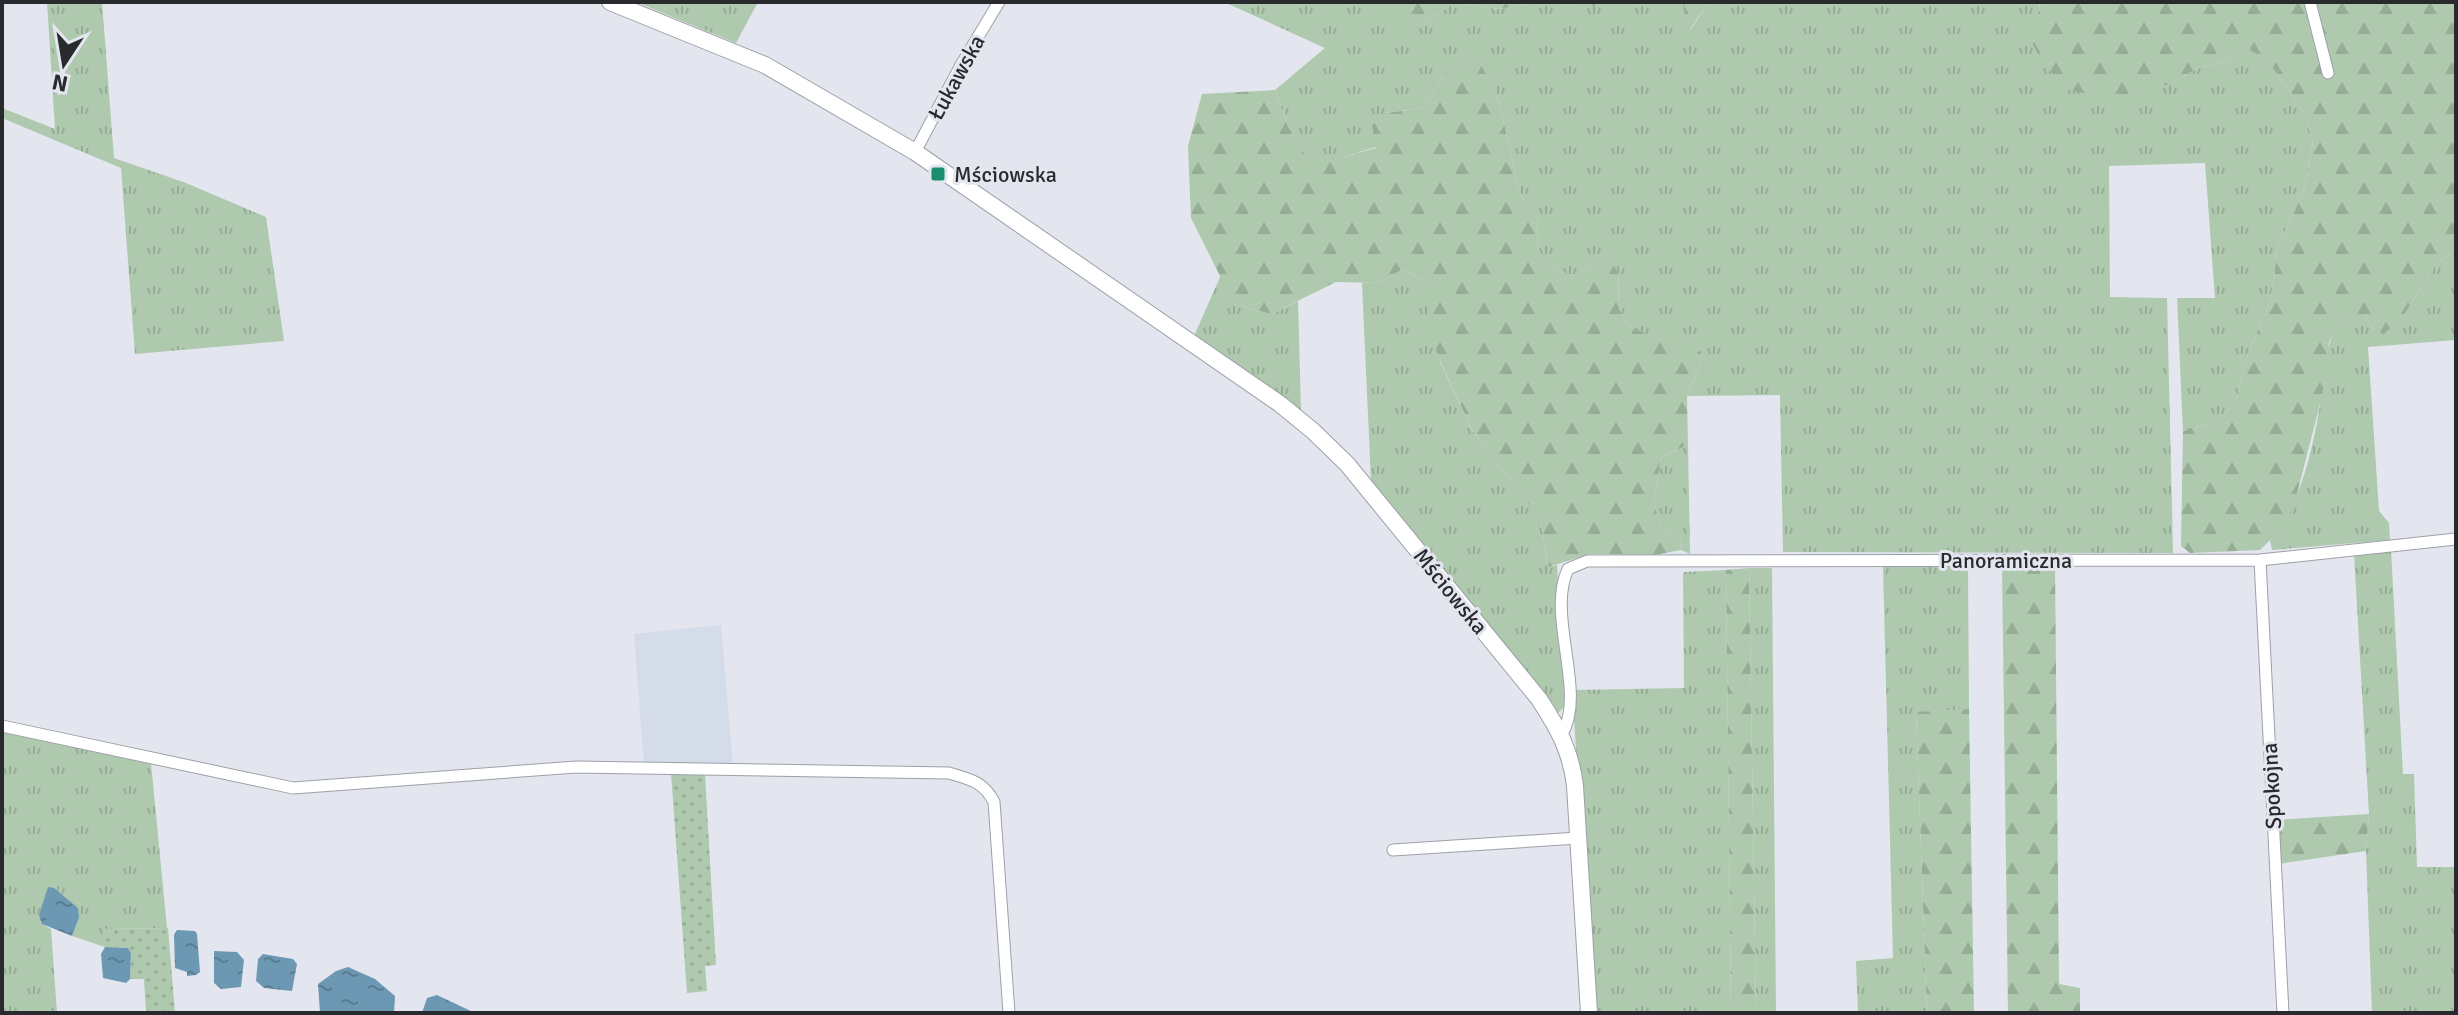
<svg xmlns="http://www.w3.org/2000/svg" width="2458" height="1015" font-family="Signika,sans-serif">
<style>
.built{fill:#d4dbe9}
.grass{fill:url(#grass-tufts)}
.forest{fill:url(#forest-firs)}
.park{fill:url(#park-dots)}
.water{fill:url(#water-ripples)}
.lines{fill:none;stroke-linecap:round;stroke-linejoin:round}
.street-casing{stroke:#9ca0a7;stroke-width:13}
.secondary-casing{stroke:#9ca0a7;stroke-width:18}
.street{stroke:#fff;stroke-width:11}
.secondary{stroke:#fff;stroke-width:16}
.poi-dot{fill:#198d6e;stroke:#e3e6ee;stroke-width:3}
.labels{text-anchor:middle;stroke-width:6;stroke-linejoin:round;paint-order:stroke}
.street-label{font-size:22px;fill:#292a2d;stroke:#e3e6ee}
.poi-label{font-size:22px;fill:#292a2d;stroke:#e3e6ee;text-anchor:start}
</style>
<defs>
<pattern id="grass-tufts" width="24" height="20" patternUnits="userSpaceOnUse" patternTransform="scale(2)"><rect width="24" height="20" fill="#aec9ad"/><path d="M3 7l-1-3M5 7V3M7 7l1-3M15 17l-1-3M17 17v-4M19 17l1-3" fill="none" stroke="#96ad95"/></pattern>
<pattern id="forest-firs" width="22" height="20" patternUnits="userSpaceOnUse" patternTransform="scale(2)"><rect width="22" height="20" fill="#aec9ad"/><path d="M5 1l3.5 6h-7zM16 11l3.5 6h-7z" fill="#96ad95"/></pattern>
<pattern id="park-dots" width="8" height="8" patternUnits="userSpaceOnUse" patternTransform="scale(2)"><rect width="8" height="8" fill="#aec9ad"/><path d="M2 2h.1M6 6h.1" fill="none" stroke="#96ad95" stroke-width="1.8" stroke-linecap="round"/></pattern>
<pattern id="water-ripples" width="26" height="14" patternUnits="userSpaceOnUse" patternTransform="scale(2)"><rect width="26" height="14" fill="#6d98b3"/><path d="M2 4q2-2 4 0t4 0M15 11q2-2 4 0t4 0" fill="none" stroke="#5a7c92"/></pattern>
</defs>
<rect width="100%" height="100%" fill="#e3e6ee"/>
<path class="built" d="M 721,625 L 733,766 L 644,764 L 634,634 Z"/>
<path class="grass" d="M 47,2 L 102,2 L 114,158 L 186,183 L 266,217 L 284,341 L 135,354 L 121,168 L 2,118 L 2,108 L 55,129 Z
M 636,2 L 758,2 L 736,43 Z
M 1224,2 L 1384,2 L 1418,25 L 1455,3 L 1499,9 L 1534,3 L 1559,3 L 1584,9 L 1606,2 L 1682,2 L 1691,29 L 1709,2 L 2041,2 L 2039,6 L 2171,83 L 2198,68 L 2229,60 L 2244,45 L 2266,60 L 2281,79 L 2303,113 L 2313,141 L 2305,188 L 2277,249 L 2274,281 L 2268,307 L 2248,354 L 2235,404 L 2210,425 L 2192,427 L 2183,432 L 2177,298 L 2215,298 L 2205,163 L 2109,166 L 2110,297 L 2167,298 L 2173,553 L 1783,552 L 1780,395 L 1687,396 L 1701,363 L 1686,342 L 1653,339 L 1628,325 L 1618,307 L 1619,274 L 1606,254 L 1592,266 L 1574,276 C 1535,263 1536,253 1538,215 L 1520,194 L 1499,101 L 1476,55 L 1448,69 L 1423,108 L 1386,113 L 1376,147 L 1311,167 L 1288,126 L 1275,90 L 1325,48 Z
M 2456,251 L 2456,340 L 2368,347 L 2379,511 L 2389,523 L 2390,540 L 2272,550 L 2270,540 C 2302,507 2316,435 2322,391 C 2325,375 2325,357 2330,342 C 2333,333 2339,323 2343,314 L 2365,315 L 2375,331 L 2404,315 L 2436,264 Z
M 1403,269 L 1424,281 L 1440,362 L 1472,430 L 1541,521 L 1548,567 L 1557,565 L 1565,697 L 1564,707 L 1558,713 L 1371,481 L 1362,283 L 1379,283 Z
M 1221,275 L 1234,304 L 1271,314 L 1298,301 L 1301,412 L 1194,336 Z
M 1688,445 L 1690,554 L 1681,550 L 1680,538 L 1661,528 L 1654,503 L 1661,457 Z
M 2391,550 L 2403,774 L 2414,774 L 2417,867 L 2454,867 L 2456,1013 L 2372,1013 L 2366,851 L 2369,814 L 2354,554 Z
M 1883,567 L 1968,567 L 1969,709 L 1916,713 L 1927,1013 L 1858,1013 L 1856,961 L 1893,958 Z
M 1749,568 L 1772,568 L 1776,1013 L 1756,1013 Z
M 1726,570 L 1731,1013 L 1594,1013 L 1572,690 L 1684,688 L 1683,572 Z
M 2,732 L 151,763 L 167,928 L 105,929 L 105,947 L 72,936 L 79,918 L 42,924 L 51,929 L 57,1013 L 2,1013 L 2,830 L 4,830 Z"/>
<path class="forest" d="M 1384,2 L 1606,2 L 1584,9 L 1559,3 L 1534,3 L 1499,9 L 1455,3 L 1418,25 L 1394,23 Z
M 1682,2 L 1709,2 L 1690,29 Z
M 2041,2 L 2456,2 L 2456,251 L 2436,264 L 2404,315 L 2384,334 L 2375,331 L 2365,315 L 2343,315 L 2329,342 L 2322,396 L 2294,506 L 2280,530 L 2260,550 L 2190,553 L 2181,546 L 2183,432 L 2192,427 L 2210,425 L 2235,404 L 2248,354 L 2268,307 L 2274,281 L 2277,249 L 2305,188 L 2313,141 L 2303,113 L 2281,79 L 2266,60 L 2244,46 L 2229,60 L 2198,68 L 2171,83 L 2143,94 L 2102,97 L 2068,90 L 2045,66 L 2032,43 Z
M 1476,54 L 1499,101 L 1520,194 L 1538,215 C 1536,253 1535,263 1574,276 L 1592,266 L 1606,253 L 1619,274 L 1618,307 L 1628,325 L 1653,338 L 1686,342 L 1701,352 L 1701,363 L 1687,396 L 1688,445 L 1661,457 L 1654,503 L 1661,528 L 1680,538 L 1681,550 L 1655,555 L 1590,554 L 1548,567 L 1541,521 L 1472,430 L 1440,361 L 1430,332 L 1424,281 L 1403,269 L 1379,283 L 1336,282 L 1271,314 L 1234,304 L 1191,218 L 1188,146 L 1202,94 L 1275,90 L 1288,126 L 1311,166 L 1376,148 L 1372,125 L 1386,113 L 1423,108 L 1448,69 Z
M 2055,566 L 2059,984 L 2080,988 L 2080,1013 L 2008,1013 L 2002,567 Z
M 1749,568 L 1756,1013 L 1731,1013 L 1726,570 Z
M 1969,709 L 1974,1013 L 1927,1013 L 1916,712 Z
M 2369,814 L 2366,851 L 2278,864 L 2275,820 Z"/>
<path class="park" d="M 671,773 L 705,775 L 716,965 L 705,966 L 707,991 L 687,993 Z
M 168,928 L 175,1013 L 146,1013 L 144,979 L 130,979 L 131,953 L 128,948 L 105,947 L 105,929 Z"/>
<path class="water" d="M 48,887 L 54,888 L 78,908 L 79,918 L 72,936 L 42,924 L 39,915 Z
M 177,930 L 195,931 L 197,934 L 200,972 L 196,975 L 187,976 L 187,972 L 175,968 L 174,935 Z
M 105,947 L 128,948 L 131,953 L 130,979 L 126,983 L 103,978 L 101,954 Z
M 214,951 L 237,952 L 244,960 L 241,987 L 221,989 L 214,983 Z
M 263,954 L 293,959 L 297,964 L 292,991 L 264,988 L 256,981 L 258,959 Z
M 348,967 L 375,979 L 395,996 L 394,1013 L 320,1013 L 318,984 L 336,971 Z
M 437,995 L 475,1013 L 422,1013 L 427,998 Z"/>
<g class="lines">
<defs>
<path id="street" d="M 2310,2 L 2328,73
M 915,152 L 961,65 L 999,2
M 2260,560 L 2283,1013
M 2,726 L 293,788 L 576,767 L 949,773 C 970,779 984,782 994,802 L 1009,1013
M 1562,734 C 1587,692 1546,615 1568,569 L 1587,561 L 2260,560 L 2456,539
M 1393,850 L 1578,838"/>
<path id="secondary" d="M 610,2 L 765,65 L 915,152 L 1280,404 L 1313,431 L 1347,464 L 1539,699 C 1558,728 1571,751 1575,786 L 1589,1013"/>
</defs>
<use href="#street" class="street-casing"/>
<use href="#secondary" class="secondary-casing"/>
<use href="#street" class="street"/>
<use href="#secondary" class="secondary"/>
</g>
<rect class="poi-dot" x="930" y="166" width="16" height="16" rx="4"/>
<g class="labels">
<g class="street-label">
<text transform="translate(956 77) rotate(-61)" y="8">Łukawska</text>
<text x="2006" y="568">Panoramiczna</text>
<text transform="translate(1451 591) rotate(51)" y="8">Mściowska</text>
<text transform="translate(2271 786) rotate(-93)" y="8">Spokojna</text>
</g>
<g class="poi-label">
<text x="954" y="182">Mściowska</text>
</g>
</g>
<rect width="2458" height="1015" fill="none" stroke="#292a2d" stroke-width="8"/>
<g transform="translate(64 64) rotate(192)" stroke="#e3e6ee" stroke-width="6" paint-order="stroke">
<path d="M0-6L14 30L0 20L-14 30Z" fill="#292a2d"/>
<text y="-12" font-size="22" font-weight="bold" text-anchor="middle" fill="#292a2d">N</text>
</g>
</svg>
